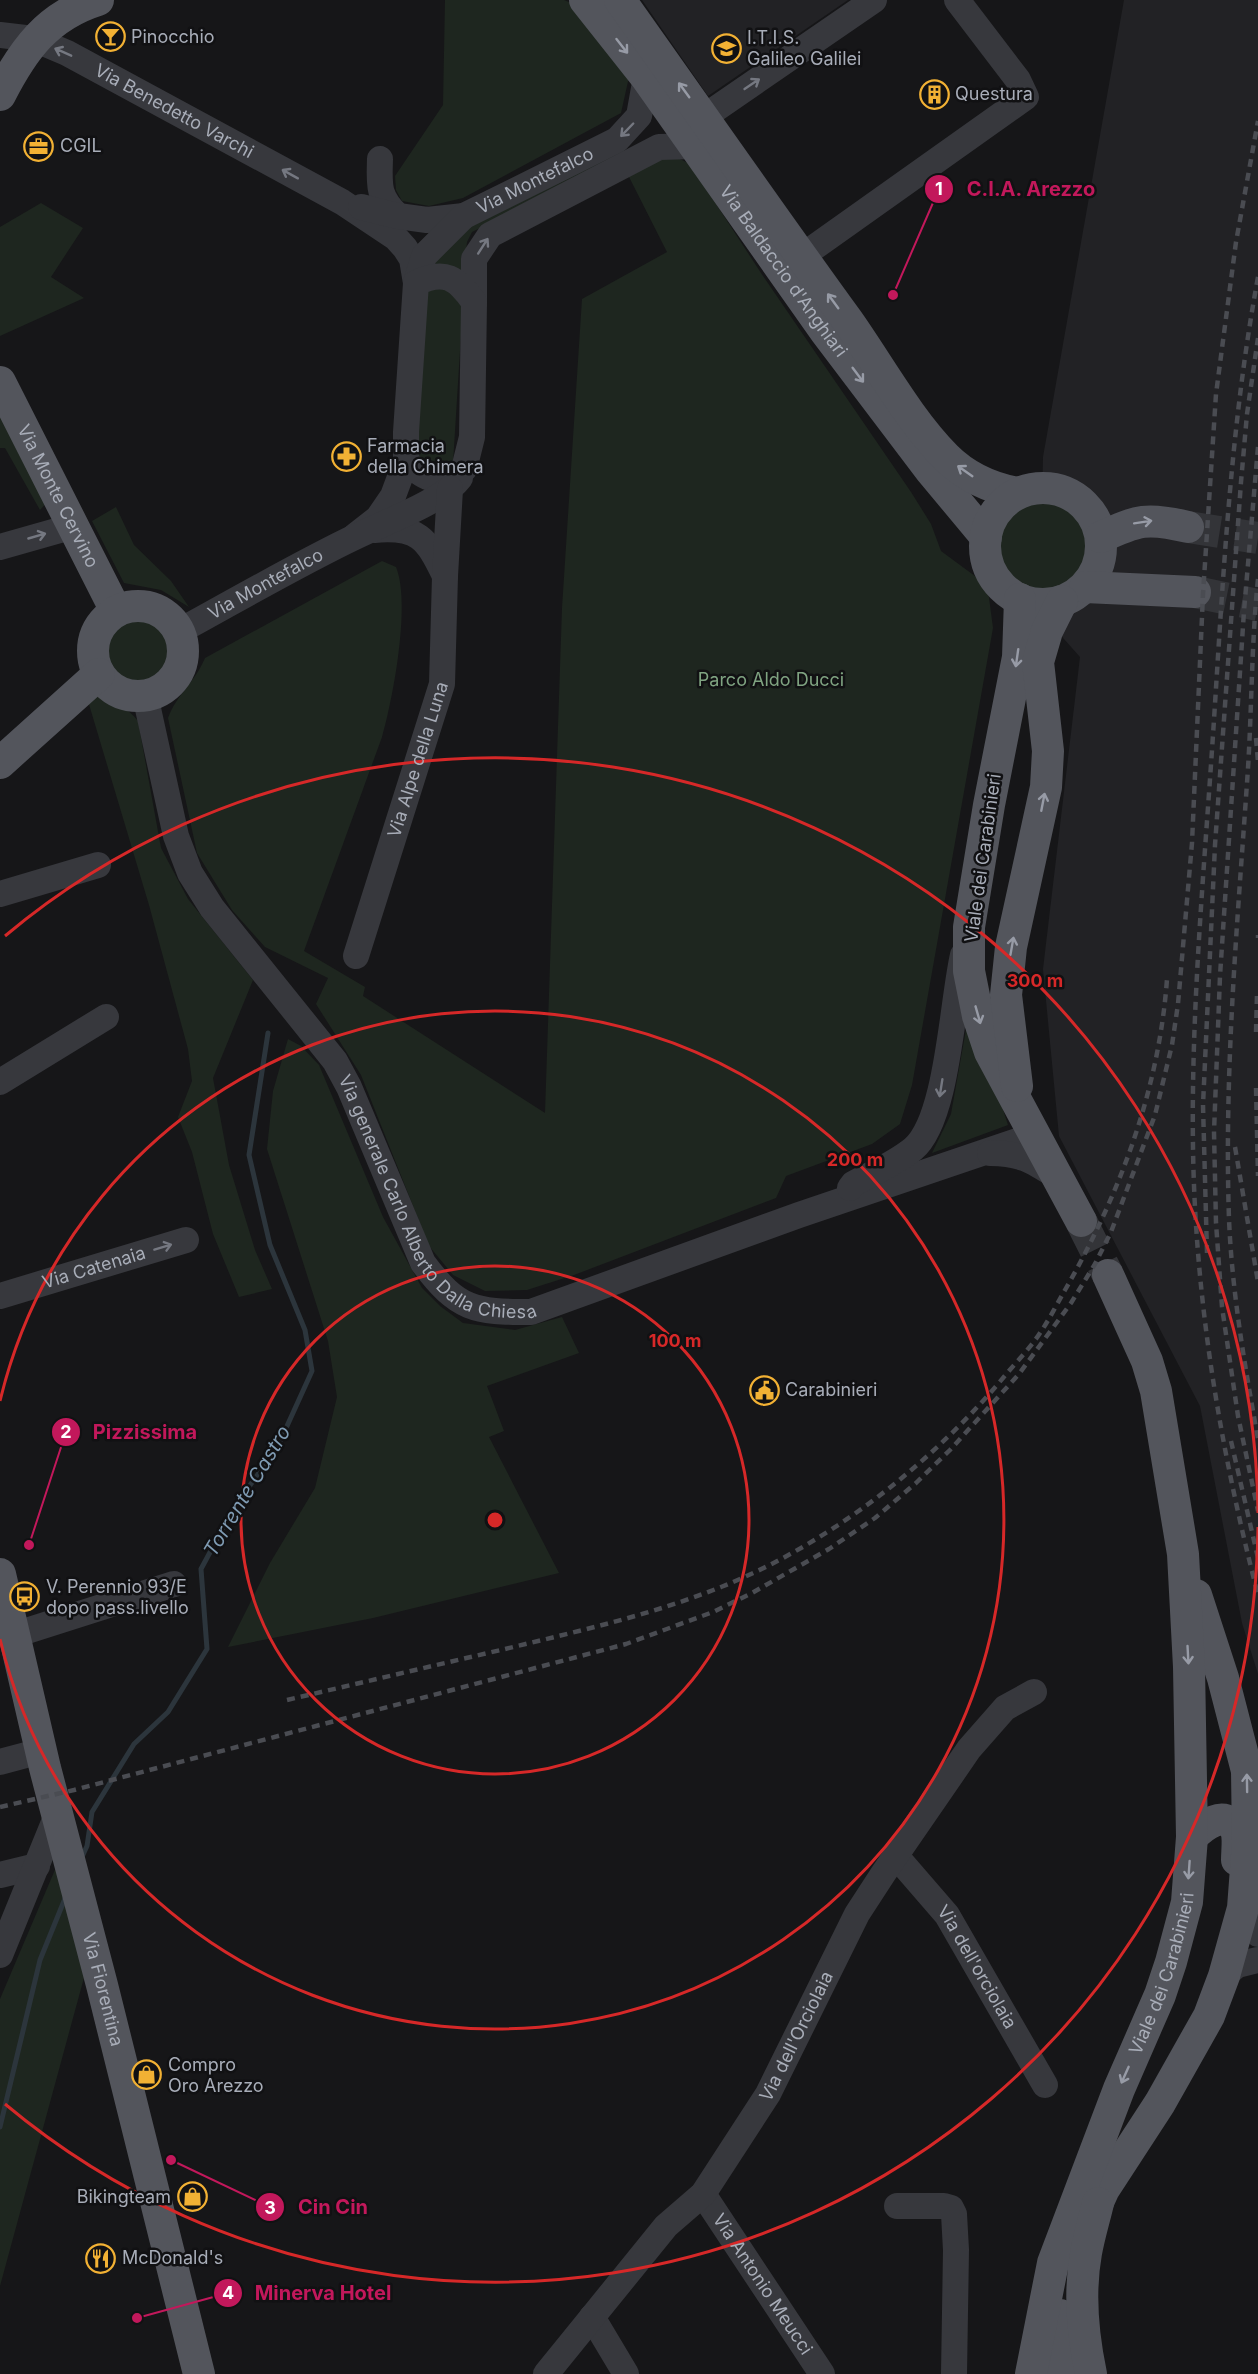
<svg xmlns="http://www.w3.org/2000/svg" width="1258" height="2374" font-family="Inter,sans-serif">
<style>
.built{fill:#222225}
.green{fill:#1e261f}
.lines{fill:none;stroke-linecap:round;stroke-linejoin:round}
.stream{stroke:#2c353c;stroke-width:5}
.major-tunnel{stroke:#333438;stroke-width:32;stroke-dasharray:32 16;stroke-linecap:butt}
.minor{stroke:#37383d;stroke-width:26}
.major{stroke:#53555c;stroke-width:32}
.rail{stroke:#4a4c52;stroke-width:4.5;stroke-dasharray:8 6;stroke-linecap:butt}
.oneway{stroke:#979ba6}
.oneway2{stroke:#757881}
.ring{fill:none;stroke:#d62828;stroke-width:3}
.labels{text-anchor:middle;stroke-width:5;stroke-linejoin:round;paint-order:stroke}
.poi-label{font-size:18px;fill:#a8adb8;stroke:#111113;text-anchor:start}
.street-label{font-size:18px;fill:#a8adb8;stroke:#111113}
.park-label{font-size:18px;fill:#7fa381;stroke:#111113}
.water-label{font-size:20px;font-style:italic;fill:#7f9bb3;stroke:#111113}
.centre{fill:#d62828;stroke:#111113;stroke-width:3}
.ring-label{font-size:18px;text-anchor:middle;font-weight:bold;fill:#d62828;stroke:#111113;stroke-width:5;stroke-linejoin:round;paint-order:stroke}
.leader{fill:none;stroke:#c2185b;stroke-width:2}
.callout-dot{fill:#c2185b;stroke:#111113;stroke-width:2}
.mark-label{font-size:18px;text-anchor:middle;font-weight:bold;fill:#fff}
.callout-label{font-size:20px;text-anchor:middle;font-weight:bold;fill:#c2185b;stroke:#111113;stroke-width:5;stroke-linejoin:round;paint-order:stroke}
</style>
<rect width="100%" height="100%" fill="#161618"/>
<path class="built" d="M 642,0 L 848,0 L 708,96 Z
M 1124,0 L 1258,0 L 1258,1674 L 1242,1623 L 1200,1406 L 1059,1136 L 1043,969 L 1080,657 L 1040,612 L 1043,457 Z"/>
<path class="green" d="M 445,0 L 564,0 L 576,5 L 629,77 L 621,113 L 463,198 L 429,206 L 402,201 L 396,190 L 395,176 L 443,105 Z
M 620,148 L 624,156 L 472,232 L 467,242 L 463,279 L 438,270 L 432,259 L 458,232 Z
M 664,151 L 690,164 L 761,273 L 911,492 L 931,524 L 941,551 L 983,582 L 988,590 L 993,628 L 912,1085 L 900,1124 L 872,1144 L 786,1176 L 776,1198 L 574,1275 L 527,1290 L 485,1291 L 453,1275 L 429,1246 L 361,1075 L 316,1004 L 328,978 L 265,947 L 232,910 L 197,853 L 168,718 C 177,694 195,682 205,658 L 382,561 L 396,567 C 411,603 393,699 382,737 L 304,951 L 365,987 L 363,996 L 545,1113 L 562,608 L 582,299 L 667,252 L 626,171 Z
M 41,203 L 83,228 L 51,277 L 84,298 L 0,336 L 0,227 Z
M 441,283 L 463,303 L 453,463 L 427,471 L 416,451 L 426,287 Z
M 0,397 L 52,497 L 40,510 L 5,448 L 0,448 Z
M997 546a45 45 0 1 1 90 0a45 45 0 1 1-90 0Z
M 116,507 L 134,545 L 171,581 L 189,607 L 161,590 L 124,583 L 92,521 Z
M104 650a33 33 0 1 1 66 0a33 33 0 1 1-66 0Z
M 95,696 C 112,699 128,708 138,721 L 161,848 L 188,899 L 253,980 L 213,1078 L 229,1165 L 255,1250 L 272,1289 L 239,1297 L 213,1234 L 192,1152 L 178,1117 L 192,1081 L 188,1049 L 149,905 L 88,701 Z
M 970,1007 L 1008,1125 L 932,1153 L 951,1114 Z
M 288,1039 L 301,1046 L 319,1065 L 383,1217 L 422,1288 L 440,1306 L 463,1323 L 515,1330 L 562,1317 L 579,1353 L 487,1386 L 504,1431 L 489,1437 L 559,1573 L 373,1618 L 228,1647 L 270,1563 L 315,1488 L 337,1397 L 328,1341 L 267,1149 L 273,1091 Z
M 57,1865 L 85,1974 L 0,2286 L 0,1999 Z"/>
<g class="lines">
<path class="stream" d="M 81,1859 L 87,1846 L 92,1812 L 134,1744 L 168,1712 L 207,1649 L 201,1569 L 235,1506 L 277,1448 L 312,1371 L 305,1330 L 270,1245 L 249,1155 L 268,1033
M 0,2127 L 40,1960 L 66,1896"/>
<path class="major-tunnel" d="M 1188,527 L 1258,538
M 1195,592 L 1258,605
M 1081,1221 L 1108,1275"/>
<g class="minor">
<path id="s1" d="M 0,35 L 34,39 L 67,53 L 342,202 L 396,238 L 405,248 L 412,259 L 416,283"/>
<path d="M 704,117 L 874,0"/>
<path d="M 380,159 C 379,186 378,197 398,216"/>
<path d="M 361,207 L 398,216 L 427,220 L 464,216"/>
<path d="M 802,256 L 1026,97 L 1018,80 L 957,0"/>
<path id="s2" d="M 416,283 L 424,256 L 464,216 L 617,140 L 639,116 L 646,77"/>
<path d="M 474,302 L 474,259 L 490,235 L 659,147 L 695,146"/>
<path d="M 374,530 C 418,526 427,538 445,576"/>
<path d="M 355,536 L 378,518 L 393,496 L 406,461 L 406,432 L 416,283 C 445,269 457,278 474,302 L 472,437 L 464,469 C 439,486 426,481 406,461"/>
<path d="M 0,547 L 74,526"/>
<path id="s3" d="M 178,632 C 237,600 296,565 357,536 C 385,522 442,502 460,478"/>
<path id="s4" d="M 145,695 L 176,836 L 190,873 L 212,908 L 335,1061 L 349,1087 L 423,1263 C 458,1310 474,1312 531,1312 L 799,1215 L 1035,1135"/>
<path d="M 0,894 L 98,865"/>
<path id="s5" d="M 356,956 L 442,684 L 445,576 L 450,489"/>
<path d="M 0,1082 L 106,1017"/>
<path d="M 990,1153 C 1020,1153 1031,1160 1056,1176"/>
<path d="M 850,1188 L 853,1184 C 873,1173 896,1163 913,1149 C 948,1120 952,1002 963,955"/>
<path id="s6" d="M 0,1296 L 186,1240"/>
<path d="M 14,1635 L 174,1584"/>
<path d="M 0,1762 L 41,1751"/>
<path id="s7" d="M 896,1856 L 947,1915 L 1045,2085"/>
<path d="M 0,1875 L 37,1866"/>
<path d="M 1243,1908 L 1258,1934"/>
<path d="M 0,1955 L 57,1815"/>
<path d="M 1224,1976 L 1237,1965 L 1258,1960"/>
<path id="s8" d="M 703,2194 L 822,2374"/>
<path d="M 897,2206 L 944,2206 L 951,2208 L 954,2214 L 956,2250 L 954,2374"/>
<path d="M 592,2317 L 626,2374"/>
<path id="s9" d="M 546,2374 L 666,2226 L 703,2194 L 768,2094 L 857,1914 L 883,1874 L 969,1749 L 1005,1708 L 1034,1692"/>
</g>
<g class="major">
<path id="s10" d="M 585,0 L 646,77 L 825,331 L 931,471 L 986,537"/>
<path d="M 620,0 C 696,107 771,215 848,321 C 879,365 909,420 946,457 C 966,477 990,488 1018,493"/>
<path d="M 0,95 C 23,50 47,16 98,0"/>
<path id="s11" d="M 0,382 L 116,611"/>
<circle cx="1043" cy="546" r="58"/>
<path d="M 1101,537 C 1138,520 1147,517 1188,527"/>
<path d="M 1085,587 L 1195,592"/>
<path d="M 1020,599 L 1018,657 L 989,805 L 969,927 L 969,971 L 978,1016 L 990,1052 L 1081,1221"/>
<circle cx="138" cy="651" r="45"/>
<path d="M 0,763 L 99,674"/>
<path d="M 1017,1086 L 1006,995 L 1011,947 L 1046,787 L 1048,751 L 1038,662 L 1047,631 L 1062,601"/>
<path id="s12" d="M 0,1574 L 45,1768 L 102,1985 L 199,2374"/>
<path d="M 1192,1837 C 1203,1826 1225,1808 1236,1830 C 1239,1838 1237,1851 1237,1860"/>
<path d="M 1089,2222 L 1104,2189 L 1160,2103 L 1209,2016 L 1224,1976 L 1243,1908 L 1248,1842 L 1247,1771 L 1223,1678 L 1196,1595"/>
<path d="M 1060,2315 L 1057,2356 L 1060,2374"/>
<path id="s13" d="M 1031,2374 L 1053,2263 L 1119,2089 L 1160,1995 L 1171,1962 L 1187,1902 L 1192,1837 L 1189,1667 L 1183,1554 L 1156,1391 L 1147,1361 L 1108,1275"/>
<path d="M 1091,2374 C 1083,2336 1079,2292 1086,2253 C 1089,2236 1094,2220 1098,2203"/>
</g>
<path class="rail" d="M 1258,277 C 1230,428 1223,582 1213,735 C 1204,872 1191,1010 1193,1147 C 1195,1299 1220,1448 1258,1595
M 1258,447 L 1244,611 L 1220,976 L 1214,1132 L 1216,1223 L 1222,1307 L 1238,1416 L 1258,1511
M 1258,579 C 1251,647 1252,715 1247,783 C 1237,928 1224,1074 1229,1219 C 1232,1293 1245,1367 1258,1439
M 1256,738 L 1258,762
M 1258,938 L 1258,935
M 1256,1032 L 1257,994
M 1256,1088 L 1258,1176
M 1235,1147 L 1258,1282
M 1207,1253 L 1203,1105 L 1215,845 L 1241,482 L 1247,414 L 1258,338
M 1231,1441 L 1258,1558
M 287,1700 C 360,1683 432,1666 505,1649 C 579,1631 651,1615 721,1587 C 831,1543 934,1462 1008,1372 C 1019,1359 1031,1347 1040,1333 C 1049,1320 1057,1304 1065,1290 C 1120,1194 1159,1090 1167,979
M 0,1807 L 74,1790 L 626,1644 L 713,1612 L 752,1593 L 829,1549 L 875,1518 L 916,1483 L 950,1450 L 1019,1374 L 1071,1303 L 1095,1264 L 1111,1232 L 1155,1115 L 1172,1045 L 1178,1004 L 1192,843 L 1203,594 L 1216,394 L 1236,242 L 1258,121"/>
</g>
<defs><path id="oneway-shaft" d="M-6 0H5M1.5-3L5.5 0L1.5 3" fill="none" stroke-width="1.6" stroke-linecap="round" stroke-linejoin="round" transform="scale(1.5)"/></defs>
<g class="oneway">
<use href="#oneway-shaft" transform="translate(622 46) rotate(52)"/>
<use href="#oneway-shaft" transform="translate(684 90) rotate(-126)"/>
<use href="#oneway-shaft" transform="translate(833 301) rotate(-126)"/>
<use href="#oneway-shaft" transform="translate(858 375) rotate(53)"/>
<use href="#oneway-shaft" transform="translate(965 471) rotate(-145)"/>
<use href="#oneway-shaft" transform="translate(1143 522) rotate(-9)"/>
<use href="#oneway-shaft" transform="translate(1017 658) rotate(98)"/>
<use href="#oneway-shaft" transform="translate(1043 802) rotate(-79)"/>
<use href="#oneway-shaft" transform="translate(1012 946) rotate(-80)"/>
<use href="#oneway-shaft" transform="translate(978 1015) rotate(74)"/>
<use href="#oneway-shaft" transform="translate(1188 1655) rotate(87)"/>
<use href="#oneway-shaft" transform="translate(1247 1783) rotate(-91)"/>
<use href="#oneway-shaft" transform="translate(1189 1870) rotate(94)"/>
<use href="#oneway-shaft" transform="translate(1125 2075) rotate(114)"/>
</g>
<g class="oneway2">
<use href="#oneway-shaft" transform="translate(63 52) rotate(-156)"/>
<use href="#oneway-shaft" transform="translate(752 84) rotate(-34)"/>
<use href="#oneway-shaft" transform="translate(627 130) rotate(134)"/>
<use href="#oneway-shaft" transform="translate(290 174) rotate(-151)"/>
<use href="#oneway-shaft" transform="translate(483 246) rotate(-57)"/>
<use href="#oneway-shaft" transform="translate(37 536) rotate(-16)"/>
<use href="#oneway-shaft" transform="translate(941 1088) rotate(99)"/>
<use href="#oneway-shaft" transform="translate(163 1247) rotate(-17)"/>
</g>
<g class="ring">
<circle cx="495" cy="1520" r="254"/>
<path d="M0 1401A509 509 0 1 1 0 1639"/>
<path d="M1258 1527A763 763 0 0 1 5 2104M5 936A763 763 0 0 1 1258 1513"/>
</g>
<defs>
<symbol id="bar-ring" viewBox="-11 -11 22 22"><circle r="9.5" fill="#111113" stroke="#f2b134" stroke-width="1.5"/><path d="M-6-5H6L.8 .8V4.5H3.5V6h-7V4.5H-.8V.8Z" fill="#f2b134"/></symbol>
<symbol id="school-ring" viewBox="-11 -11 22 22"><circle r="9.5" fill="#111113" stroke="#f2b134" stroke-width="1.5"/><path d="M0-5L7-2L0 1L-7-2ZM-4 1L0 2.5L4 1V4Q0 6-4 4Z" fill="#f2b134"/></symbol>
<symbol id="building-ring" viewBox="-11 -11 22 22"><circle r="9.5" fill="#111113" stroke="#f2b134" stroke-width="1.5"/><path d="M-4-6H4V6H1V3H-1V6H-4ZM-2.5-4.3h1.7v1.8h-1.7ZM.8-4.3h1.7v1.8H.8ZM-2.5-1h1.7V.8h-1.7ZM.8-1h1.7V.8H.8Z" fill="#f2b134"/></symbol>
<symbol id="office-ring" viewBox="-11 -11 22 22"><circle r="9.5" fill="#111113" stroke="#f2b134" stroke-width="1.5"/><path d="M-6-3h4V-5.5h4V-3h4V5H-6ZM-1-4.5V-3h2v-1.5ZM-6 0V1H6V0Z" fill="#f2b134"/></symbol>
<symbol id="pharmacy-ring" viewBox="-11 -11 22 22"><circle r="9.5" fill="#111113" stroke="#f2b134" stroke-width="1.5"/><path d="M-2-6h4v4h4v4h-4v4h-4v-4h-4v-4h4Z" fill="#f2b134"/></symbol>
<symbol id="civic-ring" viewBox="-11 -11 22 22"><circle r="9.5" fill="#111113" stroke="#f2b134" stroke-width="1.5"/><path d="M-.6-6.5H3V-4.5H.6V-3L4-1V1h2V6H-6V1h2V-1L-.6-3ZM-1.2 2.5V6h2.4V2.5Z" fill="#f2b134"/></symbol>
<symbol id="bus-ring" viewBox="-11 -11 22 22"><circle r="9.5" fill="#111113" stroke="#f2b134" stroke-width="1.5"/><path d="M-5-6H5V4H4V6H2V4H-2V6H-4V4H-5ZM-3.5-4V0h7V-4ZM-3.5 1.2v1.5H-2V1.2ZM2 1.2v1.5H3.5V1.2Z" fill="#f2b134"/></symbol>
<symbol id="shop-ring" viewBox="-11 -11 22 22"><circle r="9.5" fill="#111113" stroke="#f2b134" stroke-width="1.5"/><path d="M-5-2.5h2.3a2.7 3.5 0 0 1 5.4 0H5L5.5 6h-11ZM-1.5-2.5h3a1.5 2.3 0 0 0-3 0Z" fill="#f2b134"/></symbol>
<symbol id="restaurant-ring" viewBox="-11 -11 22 22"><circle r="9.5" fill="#111113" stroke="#f2b134" stroke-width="1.5"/><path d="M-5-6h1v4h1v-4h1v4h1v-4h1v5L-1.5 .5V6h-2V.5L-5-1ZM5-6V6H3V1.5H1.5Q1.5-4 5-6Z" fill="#f2b134"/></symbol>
</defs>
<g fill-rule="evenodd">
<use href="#bar-ring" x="94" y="20" width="33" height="33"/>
<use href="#school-ring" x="710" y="32" width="33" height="33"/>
<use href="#building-ring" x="918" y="78" width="33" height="33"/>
<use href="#office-ring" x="22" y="130" width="33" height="33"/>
<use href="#pharmacy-ring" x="330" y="440" width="33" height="33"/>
<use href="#civic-ring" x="748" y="1374" width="33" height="33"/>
<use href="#bus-ring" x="8" y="1580" width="33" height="33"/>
<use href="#shop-ring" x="130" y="2058" width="33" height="33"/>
<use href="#shop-ring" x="176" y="2180" width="33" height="33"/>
<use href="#restaurant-ring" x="84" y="2242" width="33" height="33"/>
</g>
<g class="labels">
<g class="poi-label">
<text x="131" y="43">Pinocchio</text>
<text x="747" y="44">I.T.I.S.<tspan x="747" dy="21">Galileo Galilei</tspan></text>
<text x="955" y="100">Questura</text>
<text x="60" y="152">CGIL</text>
<text x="367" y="452">Farmacia<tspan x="367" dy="21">della Chimera</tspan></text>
<text x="785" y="1396">Carabinieri</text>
<text x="46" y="1593">V. Perennio 93/E<tspan x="46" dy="21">dopo pass.livello</tspan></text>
<text x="168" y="2071">Compro<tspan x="168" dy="21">Oro Arezzo</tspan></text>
<text x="171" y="2203" text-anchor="end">Bikingteam</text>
<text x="122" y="2264">McDonald's</text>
</g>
<g class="street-label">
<text dy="6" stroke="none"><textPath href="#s1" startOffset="192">Via Benedetto Varchi</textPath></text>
<text dy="6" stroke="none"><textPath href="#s2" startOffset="164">Via Montefalco</textPath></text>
<text dy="6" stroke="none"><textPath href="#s10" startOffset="336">Via Baldaccio d'Anghiari</textPath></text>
<text dy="6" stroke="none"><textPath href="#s11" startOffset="128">Via Monte Cervino</textPath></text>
<text dy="6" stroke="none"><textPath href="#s3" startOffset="100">Via Montefalco</textPath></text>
<text dy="6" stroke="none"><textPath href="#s5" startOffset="206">Via Alpe della Luna</textPath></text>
<text transform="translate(983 858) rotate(-82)" y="6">Viale dei Carabinieri</text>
<text dy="6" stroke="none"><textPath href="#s4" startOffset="606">Via generale Carlo Alberto Dalla Chiesa</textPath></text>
<text dy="6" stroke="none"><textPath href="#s6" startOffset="98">Via Catenaia</textPath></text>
<text dy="6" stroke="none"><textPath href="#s7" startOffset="138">Via dell'orciolaia</textPath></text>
<text dy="6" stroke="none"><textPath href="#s13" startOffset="423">Viale dei Carabinieri</textPath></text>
<text dy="6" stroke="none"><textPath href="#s12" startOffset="428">Via Fiorentina</textPath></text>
<text dy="6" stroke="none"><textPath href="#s9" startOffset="423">Via dell'Orciolaia</textPath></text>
<text dy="6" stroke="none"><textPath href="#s8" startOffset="108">Via Antonio Meucci</textPath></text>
</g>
<g class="park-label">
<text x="771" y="686">Parco Aldo Ducci</text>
</g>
<g class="water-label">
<text transform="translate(247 1491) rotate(-59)" y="7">Torrente Castro</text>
</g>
</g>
<circle cx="495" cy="1520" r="9" class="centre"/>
<g class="ring-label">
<text x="1035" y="987">300 m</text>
<text x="855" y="1166">200 m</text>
<text x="675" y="1347">100 m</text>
</g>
<path class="leader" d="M893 295L939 189M29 1545L66 1432M171 2160L270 2207M137 2318L228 2293"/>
<g class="callout-dot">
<circle cx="893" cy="295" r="6"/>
<circle cx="29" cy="1545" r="6"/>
<circle cx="171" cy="2160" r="6"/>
<circle cx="137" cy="2318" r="6"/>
<circle cx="939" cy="189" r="15"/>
<circle cx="66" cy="1432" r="15"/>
<circle cx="270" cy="2207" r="15"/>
<circle cx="228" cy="2293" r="15"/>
</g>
<g class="mark-label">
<text x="939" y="195">1</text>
<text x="66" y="1438">2</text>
<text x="270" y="2214">3</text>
<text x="228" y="2299">4</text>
</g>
<g class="callout-label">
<text x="1031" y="196">C.I.A. Arezzo</text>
<text x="145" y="1439">Pizzissima</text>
<text x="333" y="2214">Cin Cin</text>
<text x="323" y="2300">Minerva Hotel</text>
</g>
</svg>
